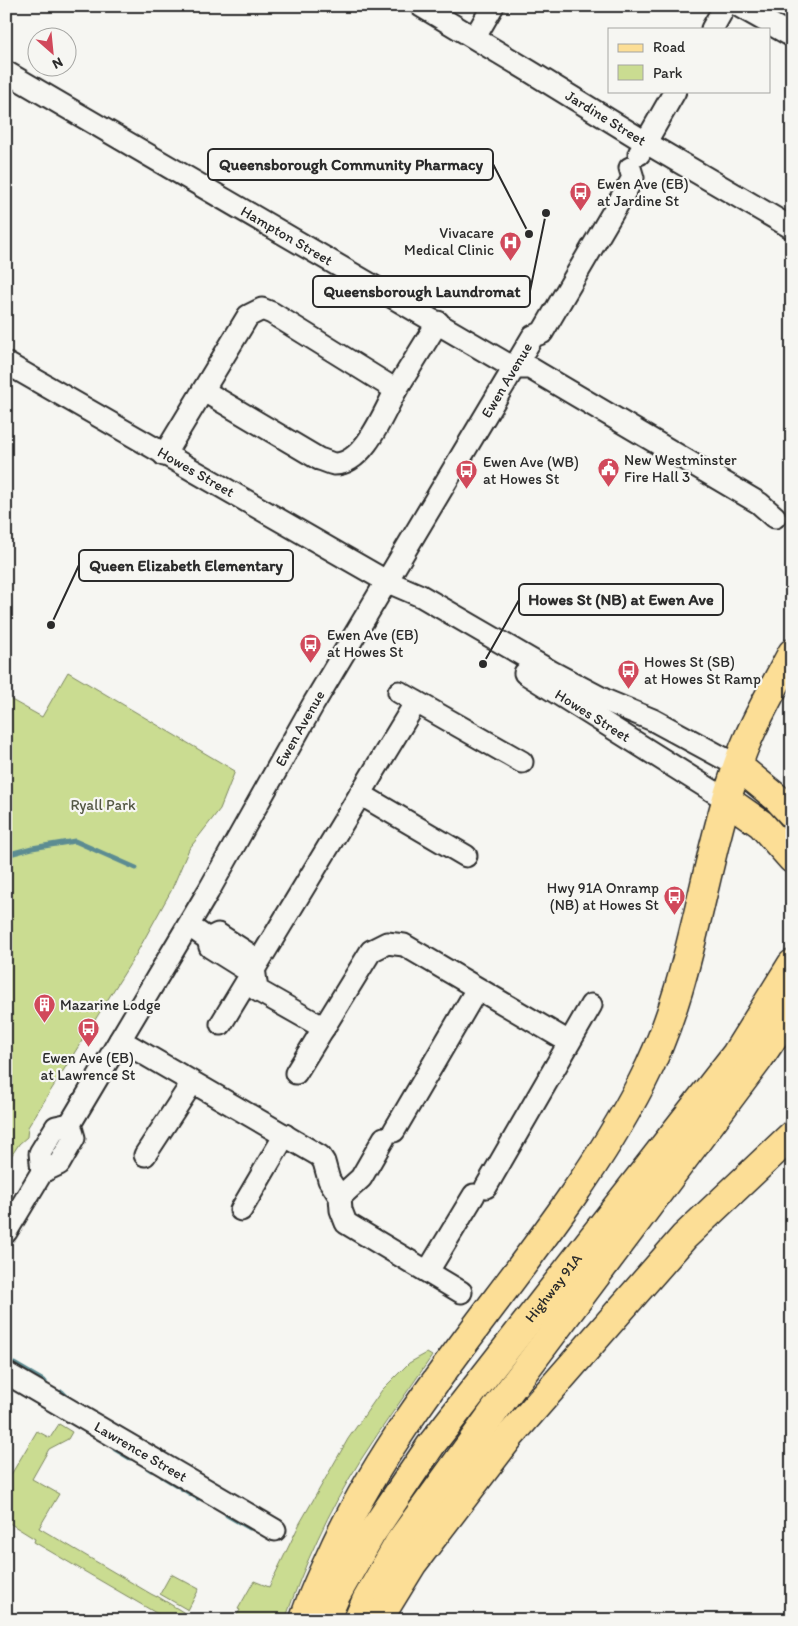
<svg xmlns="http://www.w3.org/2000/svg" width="798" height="1626" font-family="Itim,sans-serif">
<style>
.green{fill:#cadc91;stroke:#7a845e}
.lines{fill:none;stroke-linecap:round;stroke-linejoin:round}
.stream{stroke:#5c8c92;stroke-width:5}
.minor-casing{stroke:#2b2b2b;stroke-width:25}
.major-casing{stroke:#2b2b2b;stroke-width:31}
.highway-casing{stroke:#2b2b2b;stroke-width:31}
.minor{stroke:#f6f6f2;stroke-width:21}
.major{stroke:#fcde96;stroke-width:28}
.highway{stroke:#fcde96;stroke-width:28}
.labels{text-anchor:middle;stroke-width:4.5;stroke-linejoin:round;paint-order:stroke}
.street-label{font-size:15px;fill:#2b2b2b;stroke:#f6f6f2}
.poi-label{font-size:15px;fill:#2b2b2b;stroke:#f6f6f2;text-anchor:start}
.park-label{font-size:15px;fill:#535744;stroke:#f6f6f2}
.leader{fill:none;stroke:#2b2b2b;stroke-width:2}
.callout-dot{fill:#2b2b2b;stroke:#f6f6f2;stroke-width:2}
.callout{fill:#f6f6f2;stroke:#2b2b2b;stroke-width:2}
.callout-label{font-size:16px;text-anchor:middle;font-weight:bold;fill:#2b2b2b}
</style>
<rect width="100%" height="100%" fill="#f6f6f2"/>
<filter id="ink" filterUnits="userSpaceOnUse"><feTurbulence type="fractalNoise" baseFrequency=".02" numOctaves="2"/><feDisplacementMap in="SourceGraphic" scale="10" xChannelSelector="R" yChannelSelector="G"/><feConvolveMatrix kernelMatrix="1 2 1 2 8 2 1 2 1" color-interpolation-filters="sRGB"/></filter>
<g filter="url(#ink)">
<path class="green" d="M 68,672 L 235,771 L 220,809 L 189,849 L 171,891 L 135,956 L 28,1127 L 27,1137 L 19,1144 L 6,1164 L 6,697 L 42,717 Z
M 427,1353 L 432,1356 C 408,1391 383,1425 360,1461 C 329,1510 304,1565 285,1620 L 234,1620 L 240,1610 L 238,1609 L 254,1581 L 269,1587 L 300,1523 L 348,1439 L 382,1390 L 409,1363 Z
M 59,1424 L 72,1432 L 68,1439 L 49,1449 L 32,1479 L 59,1494 L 39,1528 L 151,1594 L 157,1597 L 157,1596 L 196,1620 L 168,1620 L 34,1542 L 35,1539 L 6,1521 L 6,1483 L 37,1431 L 50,1438 Z
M 171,1574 L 199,1589 L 188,1610 L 160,1594 Z"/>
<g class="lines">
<path class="stream" d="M 6,855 L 32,848 L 75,841 L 136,868
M 14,1364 L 45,1382
M 62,1392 L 69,1399
M 115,1449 L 130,1458
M 148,1468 L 151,1470
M 162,1476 L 198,1498
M 227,1515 L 250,1528"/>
<defs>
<g id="minor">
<path id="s1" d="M 421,6 L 531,72 L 645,142 L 792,228"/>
<path d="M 739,6 L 792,36"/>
<path d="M 712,29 L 725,6"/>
<path d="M 475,37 L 493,6"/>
<path id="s2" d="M 6,72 L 514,368 L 530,368 L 540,374 L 759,503 L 775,517"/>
<path d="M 639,154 L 675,91"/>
<path id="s3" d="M 6,363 L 386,581 L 421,596 L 552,672 L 607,701 L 653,720 L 738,766"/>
<path d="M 204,391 L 319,459 C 324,460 329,463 334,464 C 364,465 384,412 396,390"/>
<path d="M 164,455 L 248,316 L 262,309 L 272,313 L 396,390 L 438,322"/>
<path id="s4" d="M 525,673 L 727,800"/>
<path d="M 399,692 L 522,762"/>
<path d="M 360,794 L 466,856"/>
<path d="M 198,932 L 208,939 L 210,947 L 242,967 L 253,963"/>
<path d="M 208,939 L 218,934 L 249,954 L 254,968 L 257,990 L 324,1028"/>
<path d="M 221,1024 L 416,702"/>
<path d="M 120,1040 L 320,1156 L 324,1162 L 329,1180 L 340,1197 L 341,1210 L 346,1223 L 461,1292"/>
<path d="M 296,1073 L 371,951 L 387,943 L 404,945 L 569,1042"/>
<path d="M 394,1131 L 477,989"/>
<path d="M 145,1155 L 192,1083"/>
<path d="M 42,1172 L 40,1153 L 56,1127 L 70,1124"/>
<path d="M 486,1187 L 591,1005"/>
<path d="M 340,1197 L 361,1178 L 384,1138"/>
<path d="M 241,1210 L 285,1135"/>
<path id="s5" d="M 6,1232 L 42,1172 L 59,1164 L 74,1138 L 70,1124 L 208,892 L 314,703 L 533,336 L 542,333 L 633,178 L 630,168"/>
<path d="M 428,1271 L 474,1195"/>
<path id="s6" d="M 6,1373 L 275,1530"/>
</g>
<path id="major" d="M 738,766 L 777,798 L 792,814
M 727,800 L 761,824 L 792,859"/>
<g id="highway">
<path d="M 304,1620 C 312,1593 325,1569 336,1544 C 416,1376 557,1247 642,1082 C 688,994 699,892 727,798 C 733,779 739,759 747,741 C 760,711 777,682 792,653"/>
<path id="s7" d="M 325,1620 L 336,1595 L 371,1534 L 431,1445 L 736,1054 L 792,964"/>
<path d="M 358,1620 L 366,1601 L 399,1543 L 498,1406 L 758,1060 L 792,1010"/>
<path d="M 378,1620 L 413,1563 L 511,1435 L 684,1237 L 792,1135"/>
</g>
</defs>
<use href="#minor" class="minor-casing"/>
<use href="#major" class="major-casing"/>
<use href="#highway" class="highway-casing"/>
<use href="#minor" class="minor"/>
<use href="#major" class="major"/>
<use href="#highway" class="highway"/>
</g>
</g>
<defs>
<symbol id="bus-pin" viewBox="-11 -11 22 30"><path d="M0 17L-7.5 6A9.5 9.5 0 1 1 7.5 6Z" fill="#d1495b" stroke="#f6f6f2"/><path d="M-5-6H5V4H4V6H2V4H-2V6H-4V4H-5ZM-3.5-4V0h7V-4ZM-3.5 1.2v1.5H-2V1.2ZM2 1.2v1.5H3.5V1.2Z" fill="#fff"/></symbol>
<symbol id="hospital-pin" viewBox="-11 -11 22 30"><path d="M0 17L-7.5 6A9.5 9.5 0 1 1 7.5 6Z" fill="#d1495b" stroke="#f6f6f2"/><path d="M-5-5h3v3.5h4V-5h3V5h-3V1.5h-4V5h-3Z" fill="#fff"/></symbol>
<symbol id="civic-pin" viewBox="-11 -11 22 30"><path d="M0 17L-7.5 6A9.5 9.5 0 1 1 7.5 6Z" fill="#d1495b" stroke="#f6f6f2"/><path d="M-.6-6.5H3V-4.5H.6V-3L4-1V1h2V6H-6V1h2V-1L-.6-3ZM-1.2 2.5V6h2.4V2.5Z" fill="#fff"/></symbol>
<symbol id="building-pin" viewBox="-11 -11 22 30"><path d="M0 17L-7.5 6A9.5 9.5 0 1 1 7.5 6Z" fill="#d1495b" stroke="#f6f6f2"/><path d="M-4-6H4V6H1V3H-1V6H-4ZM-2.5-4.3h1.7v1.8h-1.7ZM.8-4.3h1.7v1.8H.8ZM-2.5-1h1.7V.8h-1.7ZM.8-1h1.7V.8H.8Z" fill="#fff"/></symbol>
</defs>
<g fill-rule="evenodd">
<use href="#bus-pin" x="568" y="180" width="25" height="34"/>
<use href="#hospital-pin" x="498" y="230" width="25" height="34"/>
<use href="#civic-pin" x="596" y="456" width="25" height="34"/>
<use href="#bus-pin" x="454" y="458" width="25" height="34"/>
<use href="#bus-pin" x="298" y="632" width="25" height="34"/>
<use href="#bus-pin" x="616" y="658" width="25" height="34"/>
<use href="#bus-pin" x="662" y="884" width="25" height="34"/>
<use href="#building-pin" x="32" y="992" width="25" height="34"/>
<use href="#bus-pin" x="76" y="1016" width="25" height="34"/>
</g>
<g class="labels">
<g class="street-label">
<text dy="5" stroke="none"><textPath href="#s1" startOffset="216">Jardine Street</textPath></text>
<text dy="5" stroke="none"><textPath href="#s2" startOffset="325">Hampton Street</textPath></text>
<text dy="5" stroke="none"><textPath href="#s5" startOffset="996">Ewen Avenue</textPath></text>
<text dy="5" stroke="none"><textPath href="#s3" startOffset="219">Howes Street</textPath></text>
<text dy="5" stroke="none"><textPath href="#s4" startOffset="80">Howes Street</textPath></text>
<text dy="5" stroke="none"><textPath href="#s5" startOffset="591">Ewen Avenue</textPath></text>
<text dy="5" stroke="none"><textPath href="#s7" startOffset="404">Highway 91A</textPath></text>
<text dy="5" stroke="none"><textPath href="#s6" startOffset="156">Lawrence Street</textPath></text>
</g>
<g class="poi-label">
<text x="597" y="189">Ewen Ave (EB)<tspan x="597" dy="17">at Jardine St</tspan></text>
<text x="494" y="238" text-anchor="end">Vivacare<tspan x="494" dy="17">Medical Clinic</tspan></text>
<text x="624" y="465">New Westminster<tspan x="624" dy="17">Fire Hall 3</tspan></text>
<text x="483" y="467">Ewen Ave (WB)<tspan x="483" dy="17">at Howes St</tspan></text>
<text x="327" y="640">Ewen Ave (EB)<tspan x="327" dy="17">at Howes St</tspan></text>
<text x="644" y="667">Howes St (SB)<tspan x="644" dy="17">at Howes St Ramp</tspan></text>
<text x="659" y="893" text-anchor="end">Hwy 91A Onramp<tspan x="659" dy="17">(NB) at Howes St</tspan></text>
<text x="60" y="1010">Mazarine Lodge</text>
<text x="88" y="1063" text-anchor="middle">Ewen Ave (EB)<tspan x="88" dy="17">at Lawrence St</tspan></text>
</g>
<g class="park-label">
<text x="103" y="810">Ryall Park</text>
</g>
</g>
<path class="leader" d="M529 234L493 164M546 213L530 291M51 625L79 565M483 664L519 600"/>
<g class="callout-dot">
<circle cx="529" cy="234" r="5"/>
<circle cx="546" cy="213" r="5"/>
<circle cx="51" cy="625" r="5"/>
<circle cx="483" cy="664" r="5"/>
</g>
<g class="callout">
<rect x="208" y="149" width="285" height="31" rx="5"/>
<rect x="313" y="276" width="217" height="31" rx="5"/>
<rect x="79" y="550" width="214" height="31" rx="5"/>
<rect x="519" y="584" width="204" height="31" rx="5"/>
</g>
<g class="callout-label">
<text x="351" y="170">Queensborough Community Pharmacy</text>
<text x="422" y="297">Queensborough Laundromat</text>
<text x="186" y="571">Queen Elizabeth Elementary</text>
<text x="621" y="605">Howes St (NB) at Ewen Ave</text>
</g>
<rect width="798" height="1626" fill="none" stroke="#f6f6f2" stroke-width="25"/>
<rect x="12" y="12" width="773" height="1601" fill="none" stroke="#2b2b2b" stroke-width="2" filter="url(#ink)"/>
<rect x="608" y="28" width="162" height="65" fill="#f6f6f2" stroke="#a5a5a2"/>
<rect x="618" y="44" width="25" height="8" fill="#fcde96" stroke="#a5a5a2"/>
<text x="653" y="52" font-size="15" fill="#2b2b2b">Road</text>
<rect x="618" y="65" width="25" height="15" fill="#cadc91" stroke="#a5a5a2"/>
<text x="653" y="78" font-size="15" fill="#2b2b2b">Park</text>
<g transform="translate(52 52) rotate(153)"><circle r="24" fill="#f6f6f2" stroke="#a5a5a2"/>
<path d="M0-4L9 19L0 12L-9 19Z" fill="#d1495b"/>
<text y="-8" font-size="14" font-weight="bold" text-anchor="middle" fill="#2b2b2b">N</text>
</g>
</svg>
